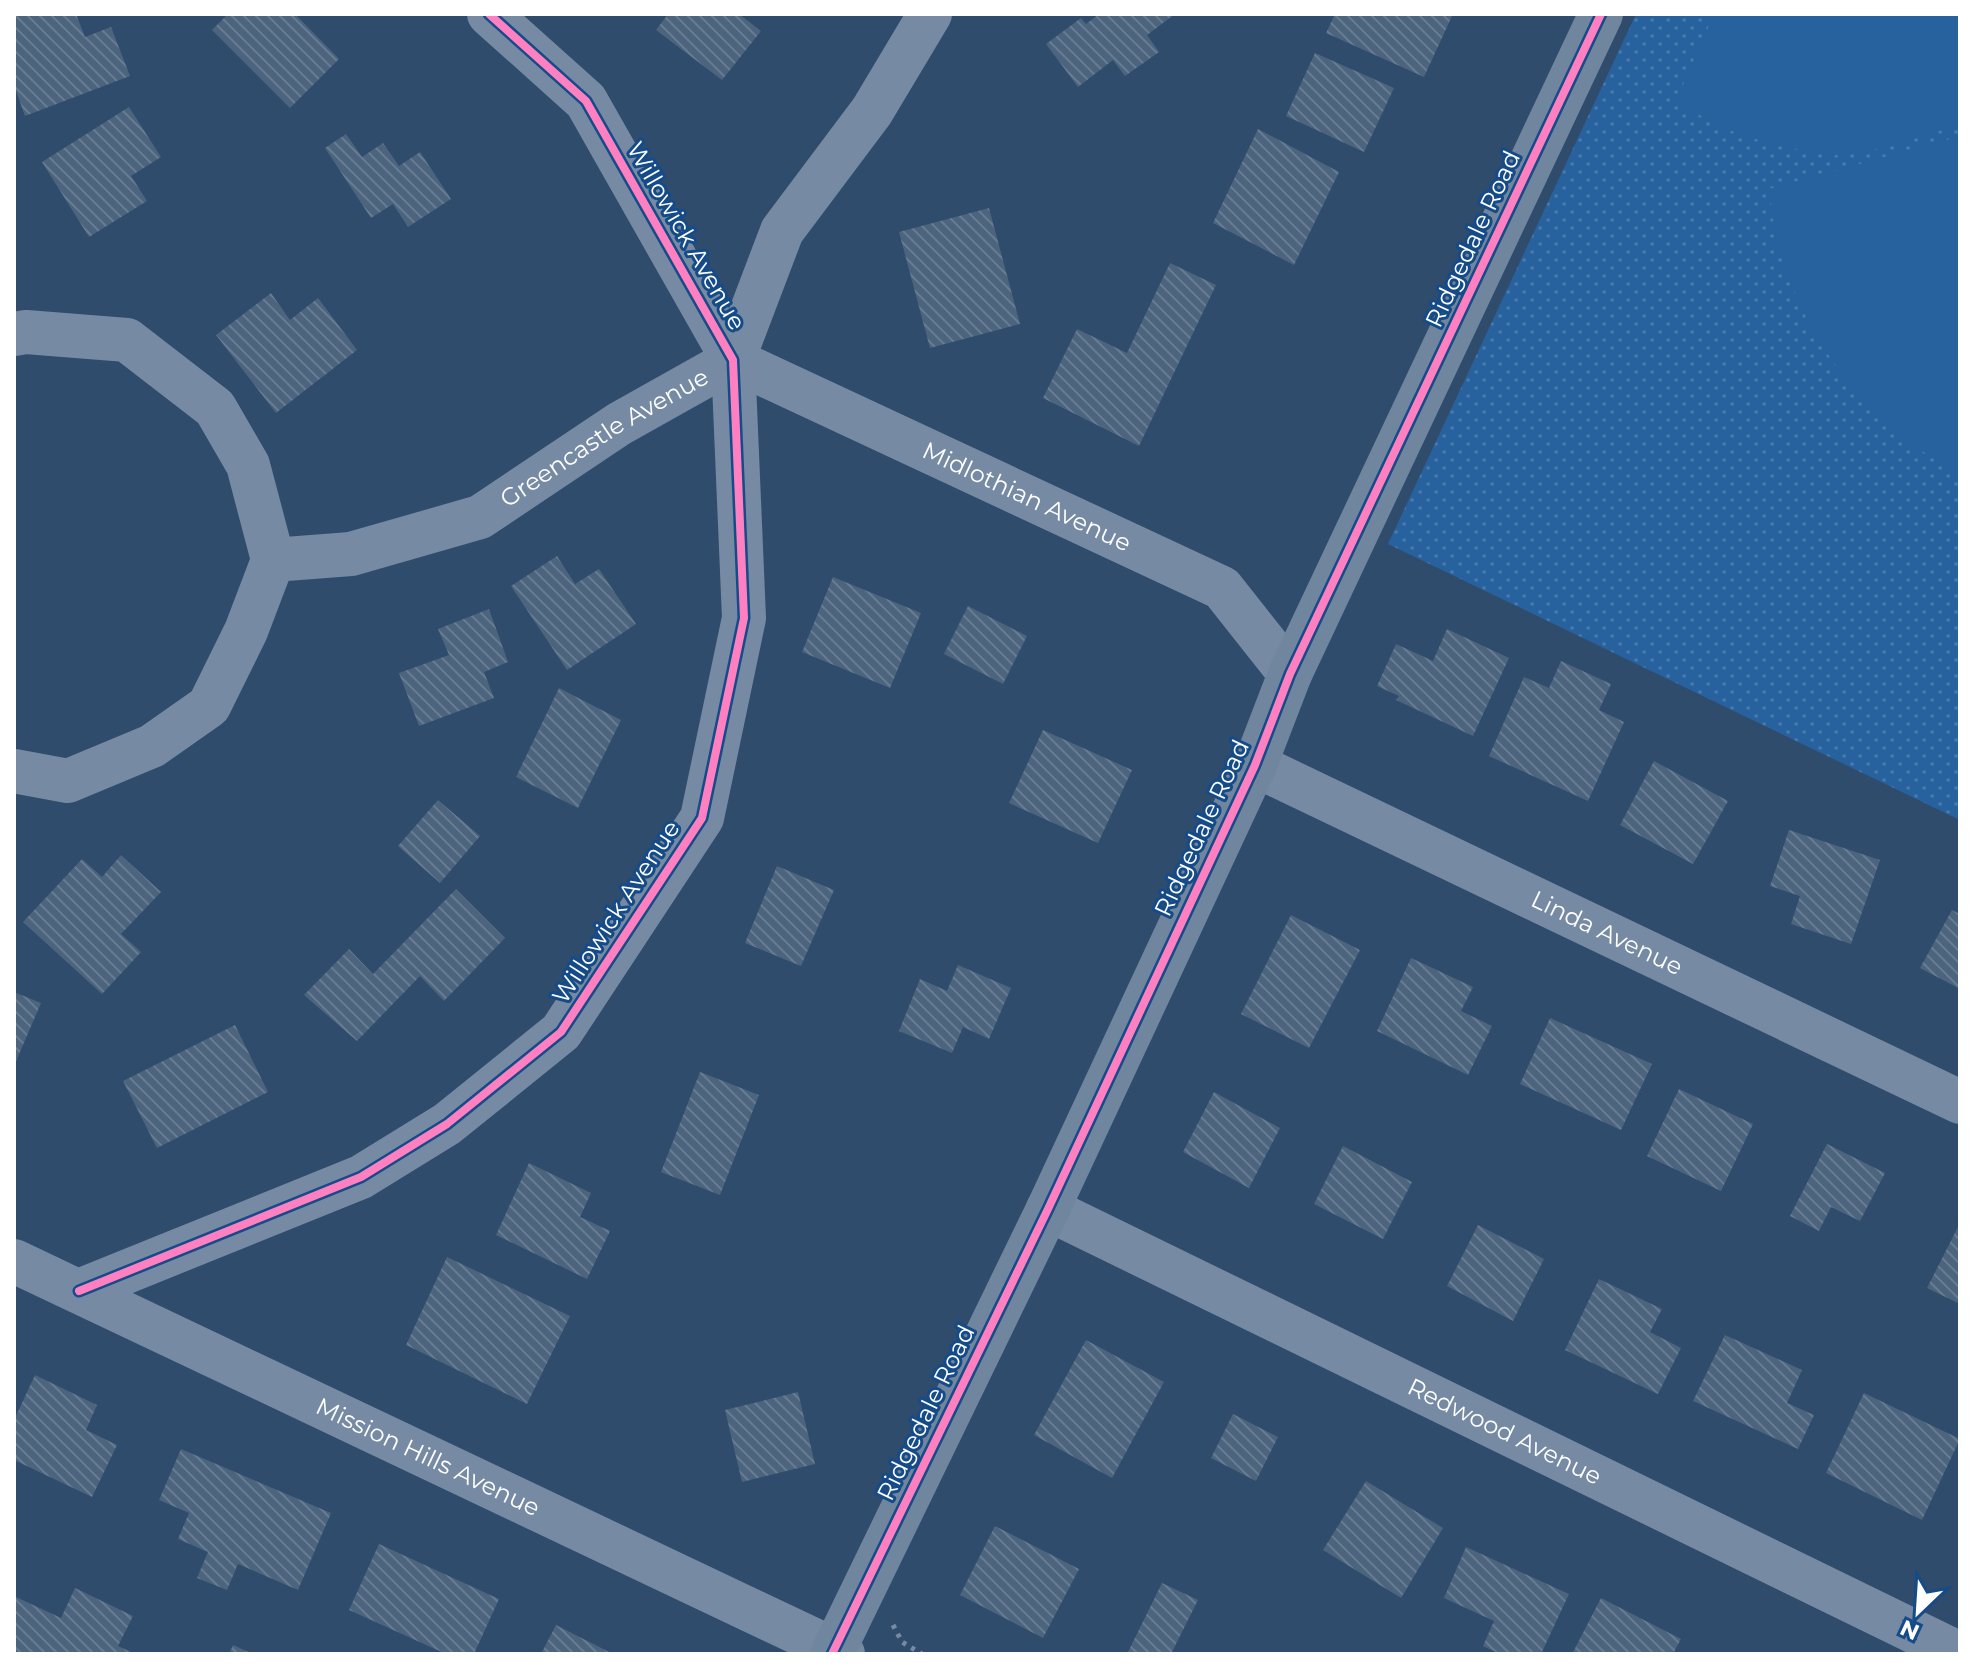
<svg xmlns="http://www.w3.org/2000/svg" width="1974" height="1668" font-family="Montserrat,sans-serif">
<style>
.park{fill:url(#park-dots)}
.pitch{fill:#27629f}
.building{fill:url(#building-back-hatch)}
.lines{fill:none;stroke-linecap:round;stroke-linejoin:round}
.path{stroke:#768ba3;stroke-width:5;stroke-dasharray:4 6;stroke-linecap:butt}
.street{stroke:#768ba3;stroke-width:44}
.secondary{stroke:#70869f;stroke-width:44}
.cycleway-casing{stroke:#144b88;stroke-width:13}
.cycleway{stroke:#ff80c0;stroke-width:8}
.labels{text-anchor:middle;stroke-width:6;stroke-linejoin:round;paint-order:stroke}
.street-label{font-size:24px;fill:#fff;stroke:#144b88}
</style>
<defs>
<pattern id="park-dots" width="8" height="8" patternUnits="userSpaceOnUse" patternTransform="scale(2)"><rect width="8" height="8" fill="#27629f"/><path d="M2 2h.1M6 6h.1" fill="none" stroke="#477aad" stroke-width="1.8" stroke-linecap="round"/></pattern>
<pattern id="building-back-hatch" width="6" height="6" patternUnits="userSpaceOnUse" patternTransform="scale(2)"><rect width="6" height="6" fill="#4c647e"/><path d="M-1 5l2 2M0 0l6 6M5-1l2 2" fill="none" stroke="#677b91"/></pattern>
</defs>
<rect width="100%" height="100%" fill="#2f4c6d"/>
<path class="park" d="M 1636,14 L 1960,14 L 1960,820 L 1388,544 Z"/>
<path class="pitch" d="M 1714,14 L 1960,14 L 1960,118 L 1949,128 L 1884,148 L 1830,156 L 1768,143 L 1720,127 L 1676,101 Z
M 1960,136 L 1960,473 C 1870,429 1804,339 1778,244 C 1773,226 1772,207 1769,189 Z"/>
<path class="building" d="M 14,14 L 76,14 L 85,37 L 111,27 L 130,76 L 25,116 L 16,91 L 14,92 Z
M 228,14 L 295,14 L 339,59 L 290,108 L 212,30 Z
M 668,14 L 739,14 L 761,31 L 722,80 L 656,30 Z
M 1099,14 L 1175,14 L 1147,35 L 1159,52 L 1125,76 L 1113,60 L 1078,87 L 1046,44 L 1081,18 L 1086,24 Z
M 1335,14 L 1449,14 L 1452,16 L 1424,77 L 1326,33 Z
M 1315,53 L 1394,88 L 1364,152 L 1286,116 Z
M 129,107 L 161,157 L 131,176 L 147,201 L 89,237 L 42,162 Z
M 1258,129 L 1339,172 L 1294,265 L 1213,223 Z
M 346,134 L 362,157 L 383,143 L 399,166 L 420,152 L 451,199 L 408,227 L 393,204 L 371,218 L 325,148 Z
M 989,208 L 1020,324 L 930,348 L 899,232 Z
M 1170,263 L 1216,285 L 1139,446 L 1043,398 L 1077,329 L 1127,353 Z
M 271,293 L 290,320 L 318,298 L 357,350 L 276,413 L 216,335 Z
M 557,556 L 575,584 L 599,569 L 636,624 L 567,670 L 511,586 Z
M 833,577 L 921,613 L 890,688 L 802,652 Z
M 968,606 L 1027,636 L 1003,684 L 944,654 Z
M 489,609 L 508,662 L 484,672 L 494,698 L 419,726 L 399,673 L 449,655 L 438,629 Z
M 1447,629 L 1509,658 L 1473,736 L 1396,700 L 1399,696 L 1377,686 L 1396,644 L 1433,661 Z
M 1561,661 L 1611,684 L 1599,710 L 1624,722 L 1588,801 L 1489,756 L 1524,677 L 1549,688 Z
M 559,688 L 621,720 L 578,808 L 516,777 Z
M 1043,730 L 1132,770 L 1098,843 L 1009,803 Z
M 1654,761 L 1728,801 L 1693,864 L 1620,825 Z
M 438,800 L 480,836 L 440,883 L 398,846 Z
M 1789,830 L 1880,860 L 1851,944 L 1791,924 L 1800,896 L 1770,886 Z
M 121,855 L 161,892 L 121,934 L 141,952 L 102,994 L 23,922 L 82,859 L 102,877 Z
M 777,866 L 834,890 L 801,966 L 745,943 Z
M 456,889 L 505,938 L 444,1001 L 420,976 L 357,1041 L 304,995 L 349,949 L 373,974 Z
M 1952,910 L 1960,914 L 1960,989 L 1920,968 Z
M 1291,915 L 1360,950 L 1309,1048 L 1241,1014 Z
M 1411,958 L 1473,987 L 1461,1011 L 1492,1026 L 1468,1075 L 1377,1031 Z
M 958,965 L 1011,988 L 989,1039 L 963,1027 L 952,1053 L 899,1031 L 920,979 L 947,991 Z
M 14,992 L 41,1003 L 14,1066 Z
M 1550,1018 L 1652,1064 L 1621,1130 L 1520,1084 Z
M 235,1025 L 268,1092 L 157,1148 L 123,1081 Z
M 700,1072 L 759,1095 L 720,1195 L 661,1172 Z
M 1679,1089 L 1753,1124 L 1721,1191 L 1647,1156 Z
M 1214,1092 L 1280,1128 L 1249,1188 L 1183,1152 Z
M 1827,1144 L 1885,1173 L 1860,1221 L 1831,1207 L 1819,1231 L 1790,1216 Z
M 1343,1146 L 1412,1182 L 1383,1239 L 1314,1204 Z
M 529,1163 L 591,1193 L 580,1217 L 610,1231 L 587,1279 L 496,1235 Z
M 1960,1223 L 1960,1304 L 1927,1288 Z
M 1478,1225 L 1544,1259 L 1513,1321 L 1447,1286 Z
M 447,1257 L 570,1316 L 527,1404 L 406,1345 Z
M 1599,1279 L 1662,1309 L 1650,1332 L 1681,1348 L 1658,1394 L 1565,1350 Z
M 1725,1335 L 1802,1370 L 1787,1403 L 1814,1415 L 1798,1449 L 1693,1401 Z
M 1086,1340 L 1164,1382 L 1112,1478 L 1034,1435 Z
M 35,1375 L 97,1405 L 86,1430 L 117,1445 L 92,1497 L 14,1460 L 14,1420 Z
M 798,1392 L 815,1464 L 742,1482 L 725,1410 Z
M 1864,1393 L 1960,1439 L 1922,1520 L 1826,1473 Z
M 1233,1414 L 1278,1437 L 1256,1481 L 1211,1458 Z
M 181,1449 L 331,1513 L 298,1590 L 238,1564 L 227,1590 L 197,1578 L 208,1552 L 178,1539 L 189,1513 L 159,1500 Z
M 1366,1481 L 1443,1528 L 1401,1598 L 1323,1550 Z
M 995,1526 L 1079,1569 L 1043,1638 L 960,1595 Z
M 379,1544 L 499,1599 L 474,1654 L 446,1654 L 349,1610 Z
M 1466,1547 L 1569,1594 L 1541,1654 L 1500,1654 L 1483,1646 L 1494,1621 L 1444,1598 Z
M 1162,1583 L 1198,1600 L 1171,1654 L 1127,1654 Z
M 75,1588 L 133,1616 L 118,1646 L 135,1654 L 14,1654 L 14,1596 L 61,1618 Z
M 1601,1598 L 1681,1639 L 1673,1654 L 1572,1654 Z
M 556,1625 L 613,1654 L 541,1654 Z
M 233,1645 L 253,1654 L 229,1654 Z"/>
<g class="lines">
<path class="path" d="M 893,1625 L 902,1642 L 922,1654"/>
<g class="street">
<path d="M 14,334 L 26,332 L 127,340 L 215,408 L 248,465 L 273,560 L 246,631 L 209,706 L 152,746 L 68,781 L 14,771"/>
<path id="s1" d="M 733,360 L 1222,588 L 1290,674"/>
<path id="s2" d="M 273,560 L 351,554 L 480,517 L 619,424 L 733,360 L 782,231 L 872,111 L 930,14"/>
<path id="s3" d="M 1255,765 L 1960,1102"/>
<path id="s4" d="M 1048,1209 L 1960,1654"/>
<path id="s5" d="M 14,1261 L 843,1654"/>
<path d="M 79,1291 L 361,1177 L 447,1124 L 561,1032 L 702,818 L 744,618 L 733,360 L 586,101 L 489,14"/>
</g>
<path class="secondary" d="M 832,1654 L 1048,1209 L 1255,765 L 1290,674 L 1601,14"/>
<defs>
<path id="cycleway" d="M 79,1291 L 361,1177 L 447,1124 L 561,1032 L 702,818 L 744,618 L 733,360 L 586,101 L 489,14
M 832,1654 L 1048,1209 L 1255,765 L 1290,674 L 1601,14"/>
</defs>
<use href="#cycleway" class="cycleway-casing"/>
<use href="#cycleway" class="cycleway"/>
</g>
<g class="labels">
<g class="street-label">
<text transform="translate(686 236) rotate(60)" y="8">Willowick Avenue</text>
<text transform="translate(1473 239) rotate(-65)" y="8">Ridgedale Road</text>
<text dy="8" stroke="none"><textPath href="#s2" startOffset="360">Greencastle Avenue</textPath></text>
<text dy="8" stroke="none"><textPath href="#s1" startOffset="324">Midlothian Avenue</textPath></text>
<text transform="translate(1202 828) rotate(-65)" y="8">Ridgedale Road</text>
<text transform="translate(616 912) rotate(-57)" y="8">Willowick Avenue</text>
<text dy="8" stroke="none"><textPath href="#s3" startOffset="390">Linda Avenue</textPath></text>
<text transform="translate(926 1413) rotate(-64)" y="8">Ridgedale Road</text>
<text dy="8" stroke="none"><textPath href="#s4" startOffset="508">Redwood Avenue</textPath></text>
<text dy="8" stroke="none"><textPath href="#s5" startOffset="458">Mission Hills Avenue</textPath></text>
</g>
</g>
<rect width="1974" height="1668" fill="none" stroke="#ffffff" stroke-width="32"/>
<g transform="translate(1918 1612) rotate(205)" stroke="#144b88" stroke-width="6" paint-order="stroke">
<path d="M0-6L14 30L0 20L-14 30Z" fill="#ffffff"/>
<text y="-12" font-size="22" font-weight="bold" text-anchor="middle" fill="#ffffff">N</text>
</g>
</svg>
